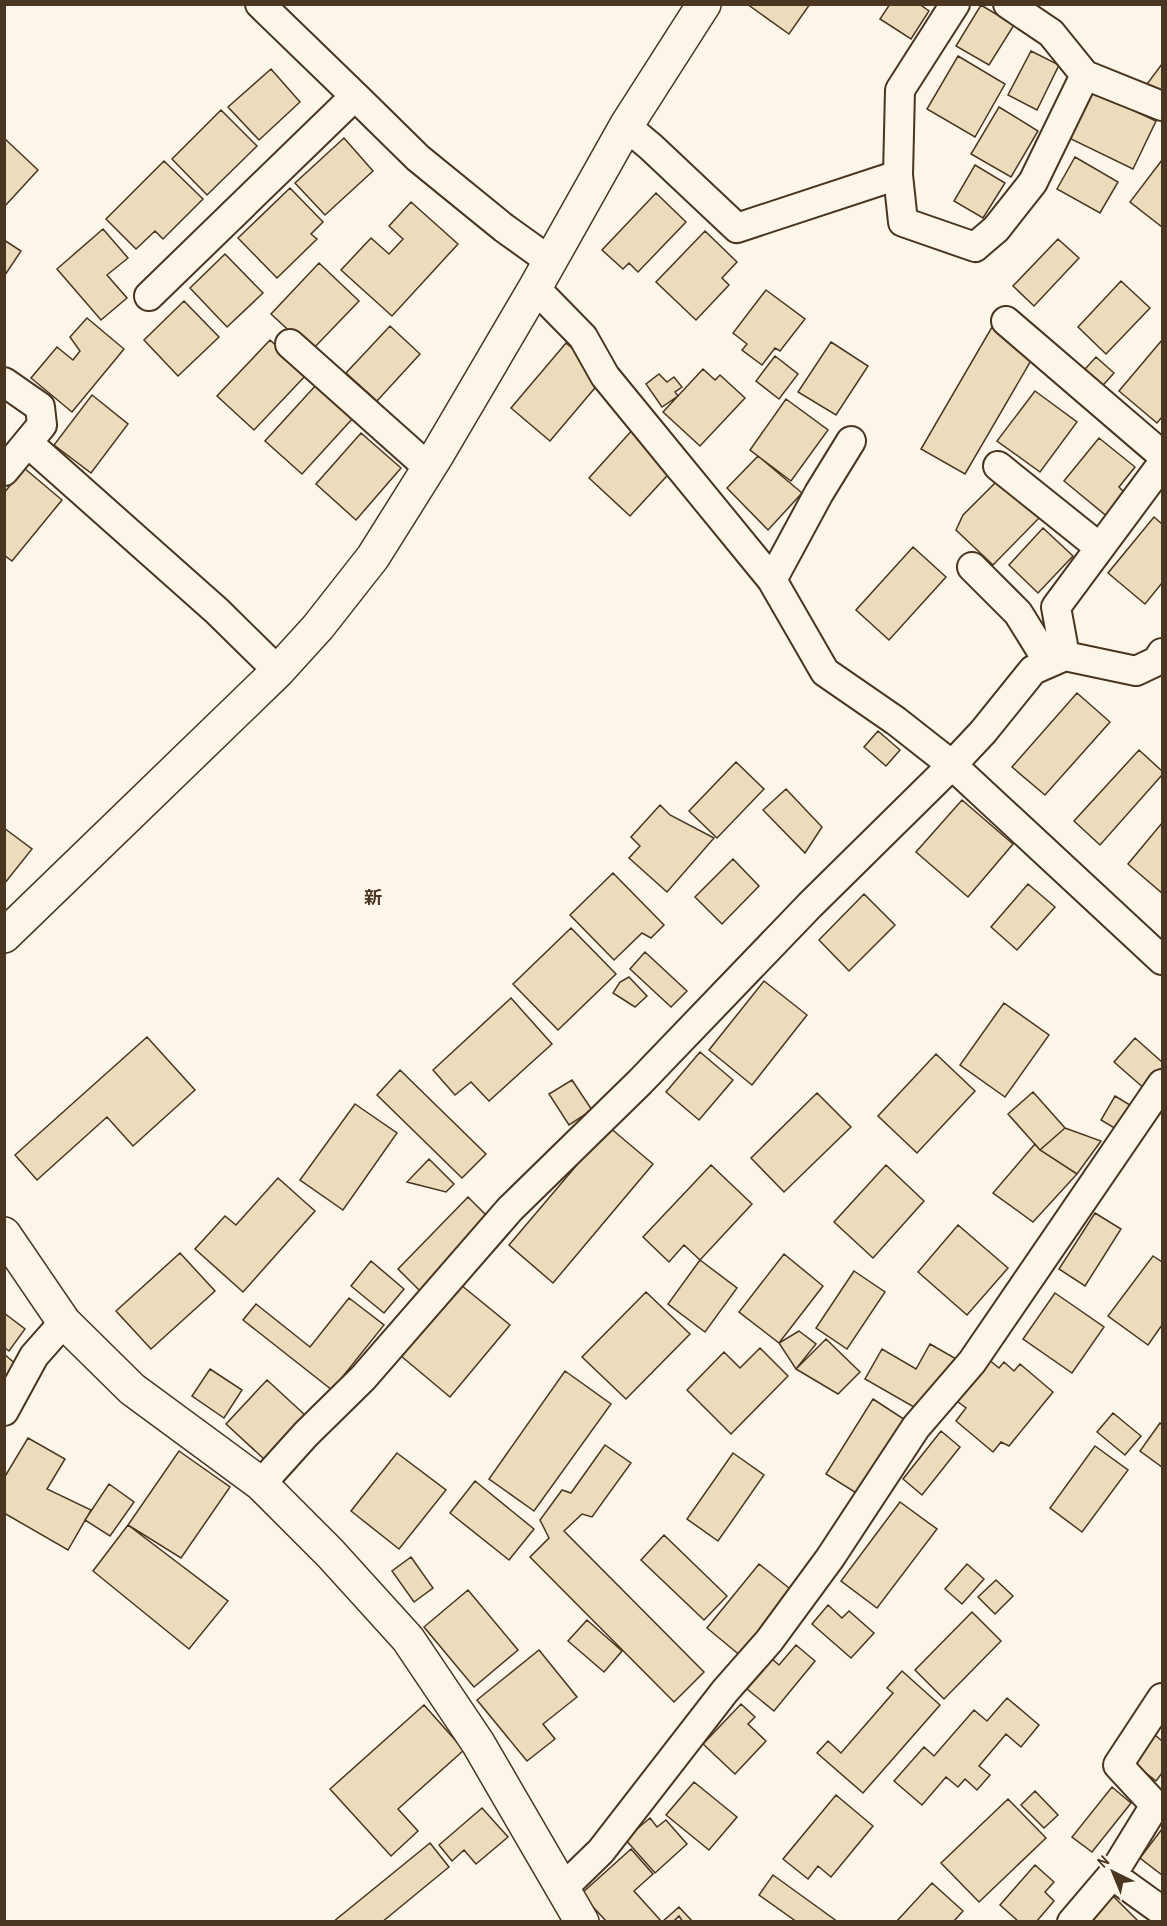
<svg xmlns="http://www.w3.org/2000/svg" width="1167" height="1926" font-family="'Archivo Narrow','Noto Sans JP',sans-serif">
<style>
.building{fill:#ecdcbc;stroke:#4a3520;stroke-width:1.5}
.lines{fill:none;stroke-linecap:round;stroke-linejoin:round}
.street-casing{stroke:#4a3520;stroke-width:32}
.secondary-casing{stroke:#4a3520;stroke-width:36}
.street{stroke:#fbf6e9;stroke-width:28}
.secondary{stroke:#fbf6e9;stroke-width:33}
.labels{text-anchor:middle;stroke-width:4.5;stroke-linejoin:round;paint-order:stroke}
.quarter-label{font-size:18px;font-weight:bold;fill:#4a3520;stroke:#fbf6e9}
</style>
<rect width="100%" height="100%" fill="#fbf6e9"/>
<path class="building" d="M 747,4 L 810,4 L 789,34 Z
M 890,4 L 919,4 L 929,11 L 911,39 L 880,19 Z
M 981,5 L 1014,25 L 989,65 L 956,46 Z
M 1031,51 L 1059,65 L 1037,110 L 1008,95 Z
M 958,56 L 1005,84 L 975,137 L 927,109 Z
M 1162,64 L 1162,96 L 1147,84 Z
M 271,69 L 300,102 L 259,140 L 228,107 Z
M 1092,91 L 1156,121 L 1133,169 L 1069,138 Z
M 999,107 L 1038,131 L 1011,177 L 971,154 Z
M 221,110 L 257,146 L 207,195 L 172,159 Z
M 4,138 L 38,170 L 4,207 Z
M 344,138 L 373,171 L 325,215 L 295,183 Z
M 1075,157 L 1118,182 L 1100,213 L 1057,189 Z
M 1162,160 L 1162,227 L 1130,202 Z
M 164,161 L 203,199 L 163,239 L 155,231 L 136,249 L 106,219 Z
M 975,165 L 1005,183 L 983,218 L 954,201 Z
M 290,188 L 323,222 L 311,234 L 317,239 L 277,278 L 238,238 Z
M 656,193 L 686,222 L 638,272 L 629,263 L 623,269 L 602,250 Z
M 411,202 L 458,244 L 392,316 L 341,270 L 371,238 L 389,254 L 403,239 L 389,226 Z
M 103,229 L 128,258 L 107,275 L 127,298 L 101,320 L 57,269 Z
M 705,231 L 737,262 L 722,278 L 729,285 L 696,320 L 656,282 Z
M 1058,239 L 1079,258 L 1034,306 L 1013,286 Z
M 4,240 L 21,251 L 5,275 L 4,275 Z
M 225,254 L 263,293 L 227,327 L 190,288 Z
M 319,263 L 359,301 L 311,351 L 271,314 Z
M 1121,281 L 1150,308 L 1106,354 L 1078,327 Z
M 766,290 L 805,319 L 780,351 L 775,348 L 762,365 L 742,350 L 747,344 L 733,333 Z
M 184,301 L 219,337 L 178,376 L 144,340 Z
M 87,318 L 124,349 L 72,412 L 31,378 L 57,347 L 73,360 L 80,351 L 70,337 Z
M 390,326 L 420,354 L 377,401 L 346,373 Z
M 992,327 L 1036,352 L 965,474 L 921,449 Z
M 270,340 L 307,374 L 254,430 L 217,396 Z
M 1162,340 L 1162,417 L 1157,423 L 1119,391 Z
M 831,342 L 868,366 L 836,415 L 798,392 Z
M 566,343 L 605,376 L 550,441 L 511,408 Z
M 775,356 L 798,374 L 779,399 L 756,381 Z
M 1096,357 L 1114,373 L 1095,394 L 1077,378 Z
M 703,369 L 715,380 L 720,375 L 745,398 L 700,446 L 663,412 Z
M 659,374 L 667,382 L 674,377 L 682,387 L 675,392 L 678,396 L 662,407 L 646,384 Z
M 316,385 L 353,418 L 302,474 L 265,441 Z
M 1035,391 L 1077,422 L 1040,472 L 997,441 Z
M 92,395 L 128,424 L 91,473 L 54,445 Z
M 786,399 L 828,430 L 791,481 L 750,450 Z
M 634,428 L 676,466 L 630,516 L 589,478 Z
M 361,433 L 401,468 L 356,520 L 316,484 Z
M 1099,438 L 1135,467 L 1119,487 L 1127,495 L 1109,518 L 1064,481 Z
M 758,456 L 802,493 L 768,530 L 727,488 Z
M 24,468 L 62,500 L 12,561 L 4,555 L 4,493 Z
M 1000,478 L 1039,518 L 993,565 L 956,530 L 963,515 Z
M 1154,517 L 1162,524 L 1162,583 L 1145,604 L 1108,573 Z
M 1043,528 L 1073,556 L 1038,593 L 1009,565 Z
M 913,547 L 946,577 L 889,640 L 856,610 Z
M 1077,693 L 1110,722 L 1045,795 L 1012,767 Z
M 878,731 L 900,750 L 886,766 L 864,747 Z
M 1139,750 L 1162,771 L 1162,775 L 1100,845 L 1074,821 Z
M 736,762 L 764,789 L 717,838 L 689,811 Z
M 786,789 L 822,827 L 805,853 L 763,810 Z
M 962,800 L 1013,844 L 968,897 L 916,852 Z
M 660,805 L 670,815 L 714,838 L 667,892 L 629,858 L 640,846 L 631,837 Z
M 1162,823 L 1162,893 L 1128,864 Z
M 4,828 L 32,849 L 4,884 Z
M 733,859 L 759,886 L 722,924 L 695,897 Z
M 613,873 L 664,925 L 651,938 L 642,933 L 614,960 L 570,915 Z
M 1028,884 L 1055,907 L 1017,950 L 991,927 Z
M 864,894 L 895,925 L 849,971 L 819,940 Z
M 571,928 L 616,974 L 558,1030 L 513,984 Z
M 645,952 L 687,991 L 671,1007 L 630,969 Z
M 629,977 L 647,996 L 635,1007 L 613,993 L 620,982 Z
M 764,981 L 807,1015 L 752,1085 L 709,1050 Z
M 511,998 L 552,1044 L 489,1101 L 471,1082 L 455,1095 L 433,1070 Z
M 1004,1003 L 1049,1035 L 1005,1097 L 960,1065 Z
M 147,1037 L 195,1090 L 133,1146 L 107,1117 L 37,1180 L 15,1155 Z
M 1135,1038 L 1162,1062 L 1162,1071 L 1146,1090 L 1114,1062 Z
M 700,1052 L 733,1080 L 699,1120 L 666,1092 Z
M 936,1054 L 975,1091 L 917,1153 L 878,1116 Z
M 400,1070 L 486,1154 L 462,1178 L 377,1095 Z
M 572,1080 L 592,1110 L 569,1125 L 549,1094 Z
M 1033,1092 L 1065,1128 L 1040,1150 L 1008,1114 Z
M 817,1093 L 851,1127 L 784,1192 L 751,1158 Z
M 1115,1096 L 1135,1108 L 1121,1132 L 1101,1120 Z
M 355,1104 L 397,1133 L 343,1210 L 300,1180 Z
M 609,1127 L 653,1164 L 553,1283 L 509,1245 Z
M 1065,1128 L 1101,1141 L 1077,1174 L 1040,1150 Z
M 1035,1144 L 1040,1150 L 1077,1174 L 1033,1222 L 993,1193 Z
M 429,1159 L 454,1184 L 446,1192 L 407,1182 Z
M 711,1165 L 752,1204 L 700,1260 L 684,1245 L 669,1262 L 643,1237 Z
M 886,1165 L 924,1201 L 873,1258 L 834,1222 Z
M 278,1178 L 315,1211 L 243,1292 L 195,1249 L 225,1216 L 236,1225 Z
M 468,1197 L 490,1219 L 420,1291 L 398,1269 Z
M 1095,1213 L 1121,1229 L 1085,1286 L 1059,1269 Z
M 958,1225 L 1008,1268 L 967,1315 L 918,1272 Z
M 180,1253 L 215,1291 L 151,1349 L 116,1311 Z
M 784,1254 L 823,1286 L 779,1343 L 739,1312 Z
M 1153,1256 L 1162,1262 L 1162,1325 L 1148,1345 L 1108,1316 Z
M 700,1260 L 737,1288 L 705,1332 L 668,1304 Z
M 371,1261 L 404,1289 L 384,1313 L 351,1286 Z
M 854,1271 L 885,1292 L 847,1349 L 816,1328 Z
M 461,1285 L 510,1325 L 450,1397 L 401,1356 Z
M 646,1292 L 690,1334 L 626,1399 L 582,1357 Z
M 1055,1293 L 1104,1327 L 1072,1373 L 1023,1339 Z
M 349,1298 L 384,1325 L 332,1390 L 243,1320 L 256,1304 L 310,1347 Z
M 4,1313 L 25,1329 L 9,1351 L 4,1347 Z
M 799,1331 L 816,1344 L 796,1369 L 779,1343 Z
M 826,1339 L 860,1372 L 838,1394 L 796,1369 Z
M 930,1344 L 958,1360 L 926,1414 L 865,1379 L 882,1349 L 916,1369 Z
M 760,1348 L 788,1376 L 731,1434 L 687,1390 L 724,1352 L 740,1368 Z
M 4,1354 L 17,1365 L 4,1378 Z
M 988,1359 L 999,1368 L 1004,1362 L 1014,1371 L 1020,1364 L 1053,1392 L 1009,1446 L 1001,1442 L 993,1452 L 956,1421 L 966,1408 L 954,1399 Z
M 210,1369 L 242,1390 L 224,1418 L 192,1396 Z
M 565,1371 L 611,1404 L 534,1511 L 489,1479 Z
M 267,1380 L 305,1415 L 264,1459 L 226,1424 Z
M 873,1399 L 916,1427 L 869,1501 L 826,1474 Z
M 1113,1413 L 1141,1436 L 1125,1455 L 1097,1432 Z
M 1160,1423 L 1162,1425 L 1162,1467 L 1140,1451 Z
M 941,1431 L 960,1447 L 922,1495 L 903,1479 Z
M 28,1438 L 65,1459 L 47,1489 L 91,1510 L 68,1550 L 4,1513 L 4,1478 Z
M 605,1445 L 631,1463 L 592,1517 L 582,1514 L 564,1531 L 704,1672 L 674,1702 L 530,1557 L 549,1538 L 540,1520 L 562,1490 L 571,1493 Z
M 1095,1446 L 1128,1470 L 1082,1532 L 1050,1508 Z
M 179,1451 L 230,1487 L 181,1558 L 128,1525 Z
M 397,1453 L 446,1490 L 399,1549 L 351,1511 Z
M 733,1453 L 764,1475 L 718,1541 L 687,1519 Z
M 475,1481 L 534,1529 L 509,1560 L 450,1513 Z
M 109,1484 L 134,1502 L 110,1536 L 85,1520 Z
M 900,1502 L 937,1529 L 877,1608 L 841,1581 Z
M 128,1525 L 228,1601 L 189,1649 L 93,1571 Z
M 664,1535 L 727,1596 L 704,1620 L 641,1560 Z
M 411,1557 L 433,1588 L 414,1602 L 392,1571 Z
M 759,1564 L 794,1592 L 742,1657 L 707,1628 Z
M 967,1564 L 984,1579 L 962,1604 L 945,1589 Z
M 996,1580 L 1013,1596 L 995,1614 L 978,1597 Z
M 468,1590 L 518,1650 L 474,1687 L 424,1627 Z
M 828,1605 L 842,1618 L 849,1611 L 874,1633 L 851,1658 L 812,1624 Z
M 972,1612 L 1001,1641 L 944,1699 L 915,1670 Z
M 587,1620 L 622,1651 L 604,1672 L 568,1641 Z
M 796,1645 L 815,1661 L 774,1711 L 747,1689 L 772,1659 L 779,1665 Z
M 539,1650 L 577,1697 L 543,1724 L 555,1739 L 527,1761 L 477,1700 Z
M 902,1671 L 940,1705 L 863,1793 L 817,1753 L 828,1741 L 841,1753 L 893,1693 L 887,1688 Z
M 1007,1698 L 1039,1725 L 1021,1747 L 1006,1734 L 979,1766 L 990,1775 L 977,1790 L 965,1779 L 958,1787 L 946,1777 L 922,1805 L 894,1781 L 924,1747 L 934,1756 L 974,1710 L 987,1721 Z
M 741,1704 L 755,1717 L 748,1724 L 766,1741 L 735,1774 L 703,1744 Z
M 424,1705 L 464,1750 L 398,1809 L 418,1831 L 391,1856 L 330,1789 Z
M 1155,1735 L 1162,1741 L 1162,1773 L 1156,1781 L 1133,1763 Z
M 694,1782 L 737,1817 L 709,1850 L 666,1815 Z
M 1112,1787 L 1131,1803 L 1092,1852 L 1072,1837 Z
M 1035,1791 L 1058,1815 L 1044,1828 L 1021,1805 Z
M 836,1795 L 873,1826 L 831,1877 L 818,1866 L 808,1879 L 783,1859 Z
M 1008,1799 L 1046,1838 L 979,1902 L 941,1863 Z
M 482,1808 L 508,1837 L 476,1864 L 464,1850 L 452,1861 L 439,1845 Z
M 650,1818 L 657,1827 L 666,1820 L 687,1844 L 655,1873 L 625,1839 Z
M 1162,1829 L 1162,1875 L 1140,1858 Z
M 430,1843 L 449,1867 L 382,1922 L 333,1922 Z
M 631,1849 L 653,1874 L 634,1891 L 662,1922 L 607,1922 L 581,1894 Z
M 1035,1865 L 1054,1882 L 1045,1892 L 1054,1901 L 1036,1922 L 1019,1922 L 1000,1905 Z
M 773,1875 L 838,1922 L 797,1922 L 759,1895 Z
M 932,1883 L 963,1911 L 953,1922 L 896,1922 Z
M 1113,1896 L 1139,1922 L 1089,1922 Z
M 679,1907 L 693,1922 L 683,1922 L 679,1916 L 673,1922 L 662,1922 Z"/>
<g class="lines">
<defs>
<path id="street" d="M 260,4 L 355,96
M 1008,4 L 1051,33 L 1085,75 L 1162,106
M 626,126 L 651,147 L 737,228 L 898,175 L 903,222 L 975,247 L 996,229 L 1033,182 L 1085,75
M 898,175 L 900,90 L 955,4
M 535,288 L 583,337 L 605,376 L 772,580 L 825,672 L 896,721 L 952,765 L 1162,960
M 149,296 L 355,96 L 418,158 L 504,228 L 550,261
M 1006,321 L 1162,455
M 290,344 L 429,468
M 4,382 L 40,407 L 42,425 L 4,471
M 28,443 L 217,611 L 278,671
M 998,466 L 1099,547
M 972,567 L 1018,613 L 1049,663
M 772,580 L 819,493 L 851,441
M 1065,656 L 1056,607 L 1162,464
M 4,1411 L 34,1356 L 64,1322
M 261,1484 L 306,1434 L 363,1378 L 510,1209 L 640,1082 L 810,905 L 952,765 L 983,732 L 1033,670 L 1065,656 L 1136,671 L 1157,661 L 1162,653
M 1112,1875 L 1162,1911
M 562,1889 L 601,1851 L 725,1691 L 769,1641 L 830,1558 L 916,1427 L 972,1362 L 1162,1084
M 1072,1922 L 1112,1875 L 1155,1805 L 1118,1765 L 1162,1698"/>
<path id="secondary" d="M 4,936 L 278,671 L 318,627 L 373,557 L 437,455 L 535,288 L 626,126 L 704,4
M 4,1234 L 64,1322 L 132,1389 L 261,1484 L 330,1553 L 408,1639 L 478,1743 L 582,1922"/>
</defs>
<use href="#street" class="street-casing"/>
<use href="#secondary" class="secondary-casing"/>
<use href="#street" class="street"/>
<use href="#secondary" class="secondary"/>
</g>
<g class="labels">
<g class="quarter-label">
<text x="373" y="904">新</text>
</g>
</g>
<rect width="1167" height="1926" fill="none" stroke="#4a3520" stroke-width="12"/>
<g transform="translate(1113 1872) rotate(317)" stroke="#fbf6e9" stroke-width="4.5" paint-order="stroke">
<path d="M0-4.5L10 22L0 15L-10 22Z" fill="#4a3520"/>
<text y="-9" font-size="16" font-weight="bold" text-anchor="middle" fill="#4a3520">N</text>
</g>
</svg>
